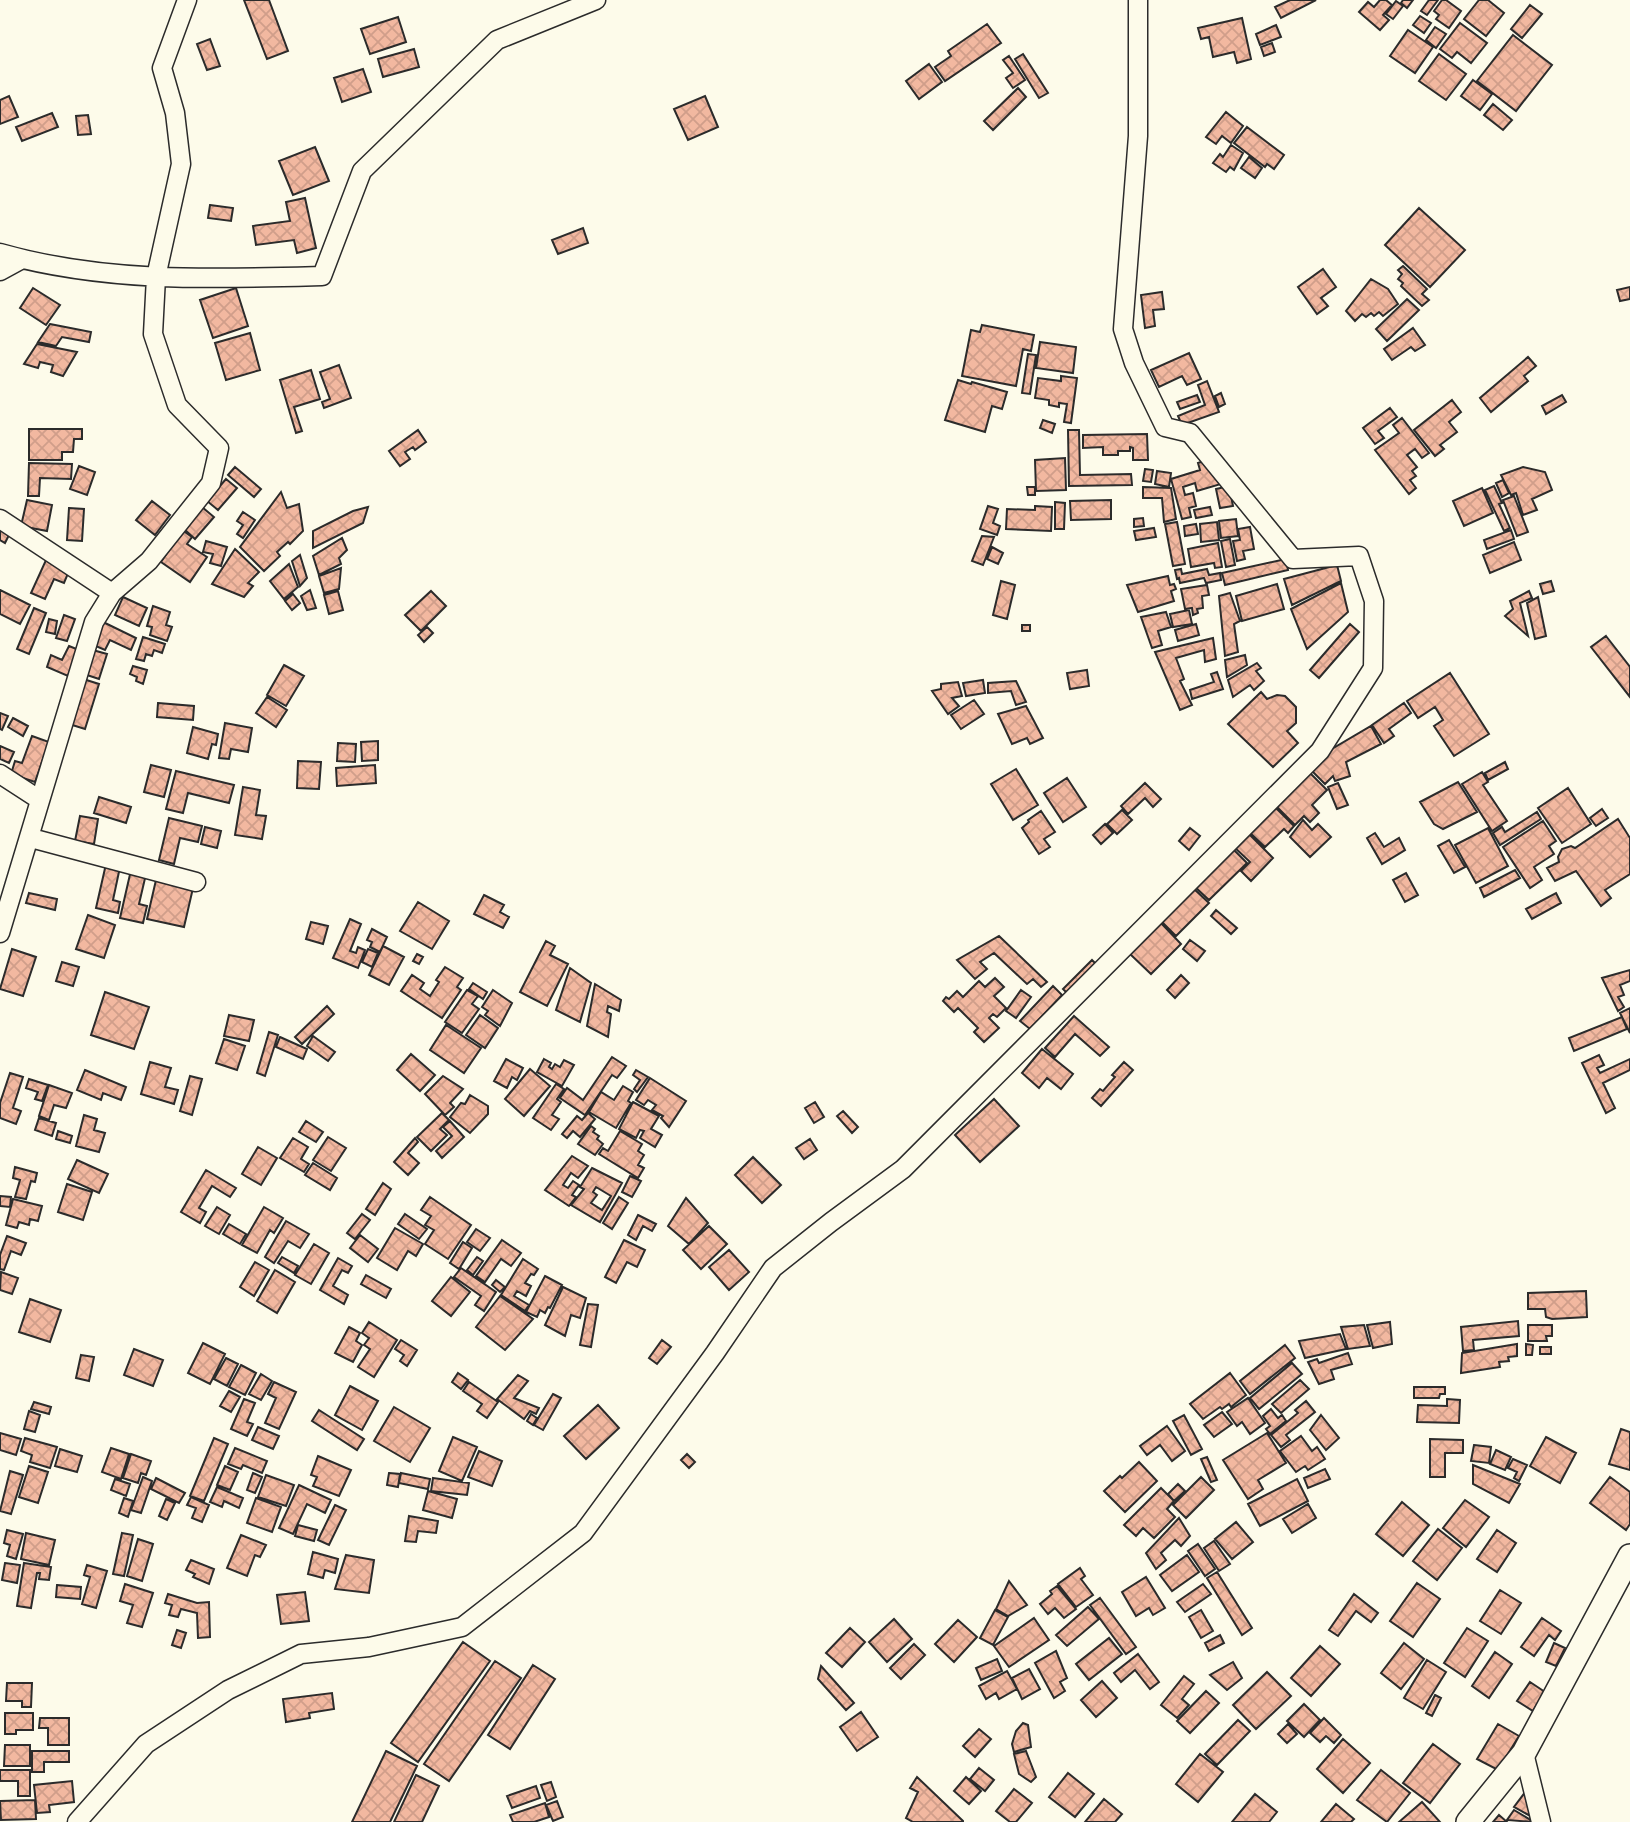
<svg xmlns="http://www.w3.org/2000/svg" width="1630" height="1822" font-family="'PT Sans Narrow',sans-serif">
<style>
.building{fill:url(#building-cross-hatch);stroke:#2b2b2b;stroke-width:2;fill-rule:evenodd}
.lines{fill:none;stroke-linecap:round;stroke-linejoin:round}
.street-casing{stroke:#2b2b2b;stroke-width:21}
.secondary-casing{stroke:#2b2b2b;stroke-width:26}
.street{stroke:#fdfbea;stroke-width:18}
.secondary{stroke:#fdfbea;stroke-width:23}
</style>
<defs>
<pattern id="building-cross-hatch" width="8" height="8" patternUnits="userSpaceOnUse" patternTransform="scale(1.75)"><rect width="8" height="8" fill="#f2b8a0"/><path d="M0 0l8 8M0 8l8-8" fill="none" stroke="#d09e8a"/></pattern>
</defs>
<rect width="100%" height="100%" fill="#fdfbea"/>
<path class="building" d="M 244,0 L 269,0 L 288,51 L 267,59 Z
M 1290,0 L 1316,0 L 1281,18 L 1275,7 Z
M 1380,0 L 1386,0 L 1392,5 L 1383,15 L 1389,20 L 1380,30 L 1359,12 L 1368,2 L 1374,7 Z
M 1403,0 L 1413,0 L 1407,8 L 1401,3 Z
M 1429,0 L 1438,0 L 1427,15 L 1421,11 Z
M 1442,0 L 1446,0 L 1461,11 L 1449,28 L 1436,19 L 1439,15 L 1434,11 Z
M 1479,0 L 1488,0 L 1504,13 L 1486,36 L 1464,19 Z
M 1396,1 L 1403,6 L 1393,19 L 1386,14 Z
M 1530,5 L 1542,14 L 1522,38 L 1511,29 Z
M 1420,16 L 1431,23 L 1424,33 L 1413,25 Z
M 398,17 L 406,42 L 370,54 L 361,29 Z
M 1242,18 L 1251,59 L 1237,63 L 1234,52 L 1213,57 L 1209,37 L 1201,39 L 1198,28 Z
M 1460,23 L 1487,43 L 1471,63 L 1457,52 L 1452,58 L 1440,49 Z
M 987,24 L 1001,43 L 945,81 L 935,67 L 951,56 L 948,51 Z
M 1276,25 L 1281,37 L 1260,45 L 1256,34 Z
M 1435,27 L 1446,34 L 1436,48 L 1426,40 Z
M 1408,30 L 1433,47 L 1415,73 L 1390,56 Z
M 1513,35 L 1552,65 L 1516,111 L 1477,81 Z
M 210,39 L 220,66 L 207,70 L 197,44 Z
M 1272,43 L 1275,52 L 1264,56 L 1261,47 Z
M 414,49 L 419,67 L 383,77 L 378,59 Z
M 1023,54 L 1048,93 L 1039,98 L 1015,59 Z
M 1439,54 L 1466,74 L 1446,100 L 1419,81 Z
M 1009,56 L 1025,80 L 1013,88 L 1006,78 L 1013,73 L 1003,60 Z
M 929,64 L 942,82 L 919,99 L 906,81 Z
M 363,69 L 371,92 L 342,102 L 334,78 Z
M 1473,80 L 1492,94 L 1480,110 L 1461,96 Z
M 1018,88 L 1026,97 L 993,130 L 984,121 Z
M 9,96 L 18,117 L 0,124 L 0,100 Z
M 705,96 L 718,127 L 688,140 L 674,109 Z
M 1493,104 L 1512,120 L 1503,130 L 1484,115 Z
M 1226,112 L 1243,126 L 1231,143 L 1222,136 L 1216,144 L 1206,137 Z
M 52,113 L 58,127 L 22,141 L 16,127 Z
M 88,115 L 91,134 L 78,135 L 76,116 Z
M 1247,127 L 1284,155 L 1274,169 L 1267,164 L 1265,167 L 1234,143 Z
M 1231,145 L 1243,153 L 1234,170 L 1230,167 L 1226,172 L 1213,163 L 1220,154 L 1223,157 Z
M 315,147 L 329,181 L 293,195 L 279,161 Z
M 1249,157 L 1262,168 L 1255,178 L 1241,168 Z
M 305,198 L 316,248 L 297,253 L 294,240 L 256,245 L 253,226 L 290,221 L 286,202 Z
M 210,205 L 233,208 L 231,221 L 208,218 Z
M 1419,208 L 1465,250 L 1430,287 L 1385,245 Z
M 583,228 L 588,243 L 558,254 L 552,240 Z
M 1403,266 L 1427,289 L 1422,294 L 1429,300 L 1422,306 L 1401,286 L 1403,283 L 1398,279 L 1402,274 L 1398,270 Z
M 1323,269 L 1336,287 L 1321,298 L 1328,306 L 1317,314 L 1298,287 Z
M 1371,279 L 1388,289 L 1398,304 L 1383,316 L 1379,312 L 1374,316 L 1371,313 L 1366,317 L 1362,314 L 1355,321 L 1346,311 Z
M 1630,287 L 1630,299 L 1620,301 L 1617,290 Z
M 33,288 L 60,305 L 46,325 L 20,308 Z
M 236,288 L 248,326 L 213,338 L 200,300 Z
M 1162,292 L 1164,309 L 1153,310 L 1155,326 L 1145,328 L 1141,295 Z
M 1407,299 L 1419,310 L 1387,341 L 1376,329 Z
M 50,324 L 91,332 L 89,342 L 62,337 L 56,346 L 38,342 Z
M 982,325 L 1034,335 L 1031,351 L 1023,349 L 1016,386 L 962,376 L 971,330 L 980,332 Z
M 1413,328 L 1425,345 L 1415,351 L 1411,347 L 1392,360 L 1384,349 Z
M 250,333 L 260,370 L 226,380 L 215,343 Z
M 1040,342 L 1076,347 L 1073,373 L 1036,368 Z
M 37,344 L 77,352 L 63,376 L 51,372 L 53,365 L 40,362 L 38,368 L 24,364 Z
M 1189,353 L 1201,379 L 1187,385 L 1182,376 L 1159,387 L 1151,370 Z
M 1028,354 L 1036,355 L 1030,394 L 1022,393 Z
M 1528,357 L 1536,366 L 1524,376 L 1528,381 L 1491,412 L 1480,398 Z
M 339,365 L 351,398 L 324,408 L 322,402 L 330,399 L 320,372 Z
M 311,370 L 320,399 L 294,407 L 302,431 L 296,433 L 280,380 Z
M 1061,376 L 1077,378 L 1071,423 L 1064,422 L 1067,404 L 1059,403 L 1059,407 L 1049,405 L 1049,400 L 1035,398 L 1038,378 L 1061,381 Z
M 958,380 L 971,384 L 972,382 L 1007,392 L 1002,409 L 992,406 L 985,432 L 945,420 Z
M 1207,381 L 1219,412 L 1182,425 L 1178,416 L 1205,405 L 1198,385 Z
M 1221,393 L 1225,404 L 1219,407 L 1215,396 Z
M 1197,395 L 1200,402 L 1180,409 L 1177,402 Z
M 1562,395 L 1566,402 L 1546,414 L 1542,406 Z
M 1452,400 L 1461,412 L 1449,422 L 1457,432 L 1440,445 L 1444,449 L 1435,456 L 1414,430 Z
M 1390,408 L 1397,417 L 1378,431 L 1384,438 L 1375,444 L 1363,428 Z
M 1402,418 L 1429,453 L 1422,458 L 1415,449 L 1407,455 L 1417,467 L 1412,471 L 1416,476 L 1410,480 L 1416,488 L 1409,494 L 1375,450 L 1399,433 L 1393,425 Z
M 1043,420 L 1055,424 L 1052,433 L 1040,428 Z
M 29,429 L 82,429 L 82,439 L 74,439 L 73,452 L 62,452 L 62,460 L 29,460 Z
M 418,430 L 426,442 L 415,450 L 413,447 L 405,452 L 410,459 L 400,466 L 389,451 Z
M 1068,430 L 1079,430 L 1080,475 L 1131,474 L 1132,485 L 1069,486 Z
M 1147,434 L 1148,460 L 1133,460 L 1133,448 L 1130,447 L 1130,451 L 1118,451 L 1118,455 L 1103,455 L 1103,447 L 1083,448 L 1083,435 Z
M 1065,458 L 1066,490 L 1036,491 L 1035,460 Z
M 1208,460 L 1221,484 L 1197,491 L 1195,483 L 1183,487 L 1185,495 L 1193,493 L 1196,506 L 1189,508 L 1191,517 L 1182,519 L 1171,479 L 1200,470 L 1198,463 Z
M 29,463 L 72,464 L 71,479 L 40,478 L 39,496 L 28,496 Z
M 79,466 L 95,472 L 87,495 L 70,489 Z
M 235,467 L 261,489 L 254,497 L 228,475 Z
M 1523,467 L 1545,472 L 1552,490 L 1532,499 L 1537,510 L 1523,515 L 1516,493 L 1511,495 L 1501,475 Z
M 1145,469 L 1153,470 L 1151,482 L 1143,481 Z
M 1157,471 L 1171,473 L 1169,487 L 1155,484 Z
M 226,479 L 237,488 L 218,510 L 207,501 Z
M 1503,480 L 1509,493 L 1502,497 L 1496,483 Z
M 1229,486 L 1233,506 L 1220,508 L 1216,489 Z
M 1494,486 L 1502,503 L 1499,504 L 1510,528 L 1504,531 L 1485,490 Z
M 1027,487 L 1035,487 L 1035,495 L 1028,495 Z
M 1143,487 L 1171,488 L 1176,519 L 1164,522 L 1162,498 L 1143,498 Z
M 1482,488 L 1493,513 L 1464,526 L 1453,501 Z
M 281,492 L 287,508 L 299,504 L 303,531 L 290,544 L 288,542 L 277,552 L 280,556 L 264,571 L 240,547 Z
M 1514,496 L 1528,532 L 1517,536 L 1503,500 Z
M 27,500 L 52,505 L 47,531 L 21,526 Z
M 1111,500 L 1111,519 L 1071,520 L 1070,501 Z
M 152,501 L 170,515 L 155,535 L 136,520 Z
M 1055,502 L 1065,503 L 1064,529 L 1055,529 Z
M 988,506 L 998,509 L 993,523 L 1000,526 L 997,535 L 980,529 Z
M 1035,506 L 1052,507 L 1051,531 L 1006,529 L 1007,509 L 1035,510 Z
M 202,507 L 214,517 L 195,539 L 184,529 Z
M 368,507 L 363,523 L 313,548 L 313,531 L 353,511 Z
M 1210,507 L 1212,515 L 1196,518 L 1194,510 Z
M 69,508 L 84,509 L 82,541 L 67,540 Z
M 243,512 L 255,520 L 243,538 L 237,534 L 243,525 L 237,521 Z
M 1143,518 L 1144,526 L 1134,527 L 1134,519 Z
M 1236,519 L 1238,536 L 1221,538 L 1219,521 Z
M 1177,522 L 1185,564 L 1173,566 L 1165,524 Z
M 1217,522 L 1219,540 L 1201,542 L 1200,524 Z
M 1196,524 L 1198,534 L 1185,536 L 1184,526 Z
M 1250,527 L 1254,549 L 1243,551 L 1245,559 L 1237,561 L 1233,541 L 1240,540 L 1238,529 Z
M 0,528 L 10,533 L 5,543 L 0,540 Z
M 1154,528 L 1156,537 L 1136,540 L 1134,531 Z
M 182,530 L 192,537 L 187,544 L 207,557 L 190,582 L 161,562 Z
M 1511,530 L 1514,539 L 1487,549 L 1484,540 Z
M 982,536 L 994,537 L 983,565 L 972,561 Z
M 342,538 L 347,550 L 339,558 L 341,564 L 319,575 L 313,556 Z
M 1230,539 L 1235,565 L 1226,567 L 1221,541 Z
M 206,541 L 227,547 L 221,566 L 210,563 L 213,554 L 203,552 Z
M 1514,542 L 1521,560 L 1490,573 L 1483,555 Z
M 1218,543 L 1222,567 L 1215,568 L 1214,563 L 1191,567 L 1188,549 Z
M 992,547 L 1003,553 L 998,564 L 987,559 Z
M 235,549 L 259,572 L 248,583 L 253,586 L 244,597 L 212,584 Z
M 300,555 L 307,578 L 300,586 L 292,561 Z
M 1286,559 L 1288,570 L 1225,585 L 1222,573 Z
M 46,560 L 69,571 L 64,583 L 54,579 L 45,599 L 31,593 Z
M 289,564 L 298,587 L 284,599 L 270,581 Z
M 1337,565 L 1341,581 L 1292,605 L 1284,579 Z
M 341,568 L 339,589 L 324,593 L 319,576 Z
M 1181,569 L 1182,574 L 1207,569 L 1209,575 L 1220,573 L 1221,580 L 1206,583 L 1204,578 L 1180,583 L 1179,578 L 1177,579 L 1175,570 Z
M 1168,576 L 1170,585 L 1174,584 L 1176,589 L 1171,591 L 1174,601 L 1138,612 L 1127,585 Z
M 1001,581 L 1015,585 L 1007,619 L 993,615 Z
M 1551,581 L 1554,591 L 1543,594 L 1540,584 Z
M 1341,583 L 1348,612 L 1307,649 L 1291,609 Z
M 1277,584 L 1284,609 L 1242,621 L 1236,596 Z
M 1207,585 L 1209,595 L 1202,596 L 1203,608 L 1197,609 L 1198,613 L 1193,615 L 1192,608 L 1185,609 L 1181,589 Z
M 0,590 L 30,605 L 20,624 L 0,614 Z
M 310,590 L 316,608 L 307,610 L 301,596 Z
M 338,591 L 343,610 L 329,614 L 324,595 Z
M 431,591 L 446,606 L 421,631 L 405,615 Z
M 1529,591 L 1532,598 L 1520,603 L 1528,636 L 1505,616 L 1513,609 L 1510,601 Z
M 1230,593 L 1240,621 L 1234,624 L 1238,652 L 1225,656 L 1219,596 Z
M 293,594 L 300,603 L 292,610 L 285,601 Z
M 123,597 L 147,608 L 139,626 L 115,615 Z
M 1538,597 L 1546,636 L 1535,639 L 1527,603 Z
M 153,606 L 170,612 L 166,625 L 172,627 L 167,641 L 150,635 L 152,627 L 147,626 Z
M 34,608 L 46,613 L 29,654 L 17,649 Z
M 1189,610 L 1192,624 L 1173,627 L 1170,614 Z
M 1166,612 L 1171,627 L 1158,631 L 1162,645 L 1152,648 L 1141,617 Z
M 64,615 L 75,619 L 67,641 L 56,638 Z
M 49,619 L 57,621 L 55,634 L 46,632 Z
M 101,621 L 136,638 L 131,650 L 110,640 L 105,650 L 91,644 Z
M 1196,624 L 1199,635 L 1178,641 L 1175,630 Z
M 1350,624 L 1359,632 L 1319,678 L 1310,670 Z
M 1022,625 L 1030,625 L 1030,631 L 1022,631 Z
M 427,627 L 433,633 L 424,642 L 418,635 Z
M 1606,636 L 1630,667 L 1630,697 L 1591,647 Z
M 143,637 L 165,644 L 162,653 L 154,650 L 152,656 L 146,654 L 144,661 L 136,659 Z
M 1213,638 L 1216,659 L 1205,662 L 1204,650 L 1176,658 L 1184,679 L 1180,681 L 1192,705 L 1180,710 L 1155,652 Z
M 69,646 L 79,650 L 68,676 L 47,667 L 51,655 L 62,660 Z
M 89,649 L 107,654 L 99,679 L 81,673 Z
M 1245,655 L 1247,665 L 1227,677 L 1225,660 Z
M 1257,663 L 1261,668 L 1256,671 L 1264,681 L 1254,690 L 1250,685 L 1233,697 L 1228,680 Z
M 284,665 L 304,676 L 286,706 L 267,695 Z
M 133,666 L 147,670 L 143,684 L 136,681 L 137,677 L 130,674 Z
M 1087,670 L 1089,686 L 1070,689 L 1067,673 Z
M 1217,672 L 1223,689 L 1192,699 L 1190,690 L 1214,682 L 1211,674 Z
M 1450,673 L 1489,734 L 1454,756 L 1434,726 L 1443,720 L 1435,707 L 1418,718 L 1407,701 Z
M 80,678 L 99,684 L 85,729 L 66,723 Z
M 983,680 L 985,693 L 966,696 L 963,683 Z
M 1016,681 L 1026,702 L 1016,705 L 1011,691 L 988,693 L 988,683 Z
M 958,682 L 962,696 L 952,698 L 959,706 L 948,714 L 932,691 L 941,689 L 941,684 Z
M 1261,692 L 1267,699 L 1277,695 L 1285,696 L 1296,707 L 1296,723 L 1287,731 L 1298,743 L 1273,767 L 1228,724 Z
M 267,697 L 287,710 L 276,727 L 256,713 Z
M 974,700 L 984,714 L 961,729 L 951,715 Z
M 158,703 L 194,706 L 193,720 L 157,717 Z
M 1404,703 L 1411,713 L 1389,729 L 1394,736 L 1384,743 L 1372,725 Z
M 1026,706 L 1043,738 L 1030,744 L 1027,738 L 1012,744 L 998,714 Z
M 0,713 L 8,716 L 2,730 L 0,729 Z
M 13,718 L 28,726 L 23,736 L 8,727 Z
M 225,723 L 252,728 L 248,752 L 231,749 L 229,759 L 219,758 Z
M 1371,726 L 1381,744 L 1346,762 L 1350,776 L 1335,781 L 1333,776 L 1325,784 L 1310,769 L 1325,753 Z
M 193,727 L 218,734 L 216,745 L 212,744 L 208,759 L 187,753 Z
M 32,736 L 49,742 L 35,782 L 11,774 L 15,761 L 22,763 Z
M 378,741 L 378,760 L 362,761 L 361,742 Z
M 338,743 L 356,744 L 355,762 L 337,761 Z
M 0,746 L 14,752 L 9,763 L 0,759 Z
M 298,761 L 321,762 L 319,789 L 297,788 Z
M 1505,762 L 1508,769 L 1488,780 L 1485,773 Z
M 151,765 L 171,770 L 164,797 L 144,792 Z
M 375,765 L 376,783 L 337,786 L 336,768 Z
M 1016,769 L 1038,805 L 1013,820 L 991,784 Z
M 176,771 L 234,785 L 229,803 L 188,793 L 183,813 L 166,809 Z
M 1309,772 L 1327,790 L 1312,805 L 1319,813 L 1310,822 L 1304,816 L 1295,825 L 1276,806 Z
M 1482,772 L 1488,782 L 1483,785 L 1507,821 L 1492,831 L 1462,784 Z
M 1067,778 L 1086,807 L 1063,822 L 1044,793 Z
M 1458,782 L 1477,812 L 1443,829 L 1434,824 L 1420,802 Z
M 1145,783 L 1161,799 L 1153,807 L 1145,798 L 1128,814 L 1121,806 Z
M 1338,783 L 1348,805 L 1337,809 L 1328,787 Z
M 243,787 L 260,790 L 256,815 L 266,816 L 262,839 L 235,835 Z
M 1568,788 L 1591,824 L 1562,843 L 1538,808 Z
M 99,797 L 131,807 L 126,823 L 94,813 Z
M 1273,805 L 1294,826 L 1288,833 L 1284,829 L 1265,847 L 1248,831 Z
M 1602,809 L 1608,818 L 1596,826 L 1590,818 Z
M 1122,810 L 1132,820 L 1117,834 L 1107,824 Z
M 1041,811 L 1055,832 L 1044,839 L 1050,847 L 1039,854 L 1022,828 L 1029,822 L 1028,820 Z
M 1537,812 L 1541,819 L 1500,845 L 1493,833 L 1502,827 L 1505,832 Z
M 80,816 L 98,819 L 94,844 L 75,841 Z
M 169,818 L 202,826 L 198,842 L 180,838 L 174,864 L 159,860 Z
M 1618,819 L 1630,838 L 1630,874 L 1605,890 L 1611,898 L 1601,906 L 1576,871 L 1555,881 L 1547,868 L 1559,862 L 1558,857 L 1562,849 L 1571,846 L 1575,848 Z
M 1303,820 L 1312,830 L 1318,824 L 1331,837 L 1310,857 L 1290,837 Z
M 1543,821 L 1556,841 L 1549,846 L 1554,854 L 1534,867 L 1542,880 L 1530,888 L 1503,847 Z
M 1105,824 L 1113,833 L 1101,844 L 1093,835 Z
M 205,827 L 221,831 L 217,848 L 201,844 Z
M 1190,828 L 1200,836 L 1189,850 L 1179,841 Z
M 1488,828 L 1508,866 L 1476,883 L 1455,845 Z
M 1247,832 L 1273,858 L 1251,881 L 1241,871 L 1250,862 L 1233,846 Z
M 1375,833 L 1384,847 L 1399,838 L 1405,850 L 1382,864 L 1367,838 Z
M 1449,840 L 1465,867 L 1454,873 L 1438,846 Z
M 1232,848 L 1247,863 L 1209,900 L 1194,886 Z
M 106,864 L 120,867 L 113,900 L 120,902 L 118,913 L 96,908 Z
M 131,870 L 146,874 L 139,904 L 147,906 L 143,923 L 120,918 Z
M 1515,870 L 1520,878 L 1484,897 L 1480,888 Z
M 1406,873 L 1418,895 L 1405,902 L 1393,880 Z
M 156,880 L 193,888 L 184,927 L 147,919 Z
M 1193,888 L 1209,903 L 1176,936 L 1161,921 Z
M 29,893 L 57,899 L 55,910 L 26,903 Z
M 1556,893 L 1561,903 L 1532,919 L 1526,909 Z
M 484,895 L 504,905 L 500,912 L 509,917 L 503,928 L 474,914 Z
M 418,902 L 449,921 L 432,949 L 400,931 Z
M 1216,910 L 1237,928 L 1231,934 L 1211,916 Z
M 88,915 L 115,925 L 104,958 L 76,949 Z
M 350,919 L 361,924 L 350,951 L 356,953 L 358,947 L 365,950 L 358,968 L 333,958 Z
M 311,922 L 328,926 L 323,944 L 306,939 Z
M 1161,923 L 1181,944 L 1151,974 L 1130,954 Z
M 372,929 L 387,937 L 380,952 L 370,947 L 372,942 L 367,940 Z
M 999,936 L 1047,982 L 1041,987 L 1033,979 L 1027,984 L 994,953 L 980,962 L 987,969 L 975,979 L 957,960 Z
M 1190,940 L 1205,951 L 1197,961 L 1183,949 Z
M 546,941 L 555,946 L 550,955 L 568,964 L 547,1006 L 520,992 Z
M 383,946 L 404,957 L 389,985 L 369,975 Z
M 12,949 L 36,957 L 23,996 L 0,989 Z
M 368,949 L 378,953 L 372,967 L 362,962 Z
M 417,954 L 423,957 L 419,964 L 413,961 Z
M 1092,960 L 1098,966 L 1069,995 L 1063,989 Z
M 62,962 L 79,967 L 73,986 L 56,981 Z
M 445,967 L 463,978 L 457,987 L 461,990 L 442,1018 L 401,991 L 412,975 L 424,983 L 420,989 L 430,996 L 439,982 L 436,980 Z
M 570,968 L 591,983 L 580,1022 L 556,1010 Z
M 1630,970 L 1630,981 L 1620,985 L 1624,995 L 1618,997 L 1624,1007 L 1618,1011 L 1602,978 Z
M 1181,975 L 1189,983 L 1175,998 L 1167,990 Z
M 995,978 L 1004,987 L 994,996 L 1006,1008 L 997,1017 L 993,1014 L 989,1018 L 999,1028 L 984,1042 L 974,1032 L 978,1028 L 958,1008 L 954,1012 L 943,1001 L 946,997 L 949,999 L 957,991 L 963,997 L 979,981 L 985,987 Z
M 473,983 L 487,992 L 483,999 L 469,989 Z
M 595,984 L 621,1000 L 619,1011 L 608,1006 L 607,1012 L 611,1014 L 608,1037 L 587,1026 Z
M 1053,986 L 1062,995 L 1030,1029 L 1020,1021 Z
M 467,990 L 478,996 L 472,1004 L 479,1009 L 462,1033 L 445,1022 Z
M 493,990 L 512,1003 L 500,1026 L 485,1015 L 488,1011 L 482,1007 Z
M 1021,990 L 1031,997 L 1016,1018 L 1006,1011 Z
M 105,992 L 149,1007 L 134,1049 L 91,1035 Z
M 327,1006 L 334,1014 L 302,1044 L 295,1037 Z
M 1630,1008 L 1630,1033 L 1620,1013 Z
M 229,1015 L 254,1020 L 249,1041 L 224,1036 Z
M 480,1015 L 498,1028 L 485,1048 L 466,1035 Z
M 1074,1016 L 1109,1047 L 1100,1056 L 1075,1034 L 1055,1057 L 1045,1048 Z
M 1622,1017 L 1627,1029 L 1574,1051 L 1569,1038 Z
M 446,1025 L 481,1048 L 464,1073 L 430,1050 Z
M 269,1032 L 278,1035 L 265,1076 L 257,1073 Z
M 313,1036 L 335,1052 L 328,1061 L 307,1046 Z
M 280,1037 L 307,1049 L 303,1059 L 276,1047 Z
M 224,1039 L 245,1046 L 237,1070 L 216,1063 Z
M 1042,1049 L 1073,1074 L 1061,1089 L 1047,1078 L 1039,1088 L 1022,1073 Z
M 411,1054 L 435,1075 L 420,1091 L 397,1070 Z
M 1599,1055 L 1604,1065 L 1597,1068 L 1600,1073 L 1630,1059 L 1630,1070 L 1603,1083 L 1615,1108 L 1606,1113 L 1582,1063 Z
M 612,1057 L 626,1066 L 617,1078 L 612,1075 L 585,1115 L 560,1098 L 567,1088 L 583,1100 Z
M 506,1059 L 523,1068 L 517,1080 L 512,1077 L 507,1088 L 494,1081 Z
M 544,1059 L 551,1063 L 549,1067 L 552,1069 L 555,1064 L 560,1067 L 564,1060 L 574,1065 L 562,1086 L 537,1072 Z
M 150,1062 L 171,1068 L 165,1087 L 178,1090 L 174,1104 L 141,1094 Z
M 1124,1062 L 1133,1070 L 1101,1106 L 1092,1098 L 1100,1089 L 1103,1091 L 1115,1077 L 1112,1075 Z
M 530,1069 L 550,1086 L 524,1116 L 505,1099 Z
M 85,1070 L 126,1087 L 121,1100 L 103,1093 L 101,1100 L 77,1090 Z
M 636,1070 L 648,1077 L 637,1092 L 634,1089 L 640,1080 L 633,1075 Z
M 10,1073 L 23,1077 L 13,1108 L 21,1111 L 16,1124 L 0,1118 L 0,1103 Z
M 190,1076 L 202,1079 L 192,1115 L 180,1111 Z
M 443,1076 L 463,1089 L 450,1103 L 454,1107 L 445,1115 L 425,1094 Z
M 650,1078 L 686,1101 L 669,1127 L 661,1118 L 663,1116 L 652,1110 L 656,1105 L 648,1100 L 644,1105 L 636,1100 Z
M 29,1079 L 48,1085 L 42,1101 L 35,1099 L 38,1092 L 26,1088 Z
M 556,1084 L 564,1089 L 557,1099 L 561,1102 L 552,1115 L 559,1119 L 551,1130 L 533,1118 Z
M 49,1085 L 72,1093 L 66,1108 L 54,1105 L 49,1120 L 39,1116 Z
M 623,1086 L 633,1092 L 628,1101 L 631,1103 L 616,1128 L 589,1112 L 601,1092 L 614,1100 Z
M 470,1095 L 488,1106 L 488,1114 L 470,1133 L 450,1117 L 461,1103 L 465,1104 Z
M 994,1099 L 1019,1126 L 980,1162 L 955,1135 Z
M 633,1102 L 659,1116 L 651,1129 L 662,1135 L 655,1147 L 640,1138 L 644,1131 L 640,1130 L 636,1138 L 619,1129 Z
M 815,1102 L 824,1117 L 814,1123 L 805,1108 Z
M 843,1111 L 858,1127 L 852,1133 L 837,1116 Z
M 442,1113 L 449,1120 L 440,1129 L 447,1135 L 431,1151 L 417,1137 Z
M 588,1113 L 595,1119 L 580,1137 L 573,1131 L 567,1138 L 562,1134 L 577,1116 L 582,1120 Z
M 84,1115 L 97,1119 L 94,1130 L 105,1133 L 99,1152 L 76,1146 Z
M 39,1118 L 56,1123 L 52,1136 L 35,1130 Z
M 306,1121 L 323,1132 L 316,1142 L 299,1132 Z
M 450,1121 L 464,1137 L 442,1158 L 436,1151 L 452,1136 L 443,1127 Z
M 591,1126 L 595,1129 L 593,1132 L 599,1136 L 597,1139 L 603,1144 L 595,1155 L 578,1144 Z
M 58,1131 L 72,1136 L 70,1143 L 56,1139 Z
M 620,1131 L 642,1144 L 638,1151 L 644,1155 L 638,1165 L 644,1168 L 638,1178 L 599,1154 L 603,1148 L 608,1151 Z
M 328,1137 L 346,1148 L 331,1171 L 313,1160 Z
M 293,1138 L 308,1147 L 301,1159 L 309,1164 L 304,1172 L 280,1158 Z
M 415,1138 L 418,1142 L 408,1153 L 419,1163 L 408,1175 L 394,1162 Z
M 810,1139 L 817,1150 L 804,1159 L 796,1148 Z
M 258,1147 L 277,1158 L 261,1185 L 242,1174 Z
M 572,1156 L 588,1166 L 578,1178 L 571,1173 L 563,1185 L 568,1188 L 573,1181 L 579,1185 L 572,1195 L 576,1197 L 569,1206 L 545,1190 Z
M 753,1157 L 781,1185 L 762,1203 L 735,1175 Z
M 77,1160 L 108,1174 L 99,1193 L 68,1179 Z
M 313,1163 L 337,1178 L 330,1190 L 305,1175 Z
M 15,1167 L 37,1173 L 35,1182 L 31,1181 L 26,1199 L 15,1197 L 20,1180 L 13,1178 Z
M 592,1168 L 622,1183 L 600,1222 L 571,1205 L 584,1189 L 580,1187 ZM 596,1187 L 611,1196 L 602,1210 L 591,1203 L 597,1195 L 593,1192 Z
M 206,1170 L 236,1188 L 230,1197 L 212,1186 L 199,1208 L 206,1212 L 200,1223 L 181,1212 Z
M 630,1176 L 641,1181 L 632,1197 L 622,1192 Z
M 383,1183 L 391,1189 L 375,1215 L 366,1209 Z
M 67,1184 L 92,1192 L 83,1220 L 58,1212 Z
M 0,1196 L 11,1197 L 10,1207 L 0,1206 Z
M 430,1197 L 471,1225 L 448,1259 L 425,1244 L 434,1230 L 425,1225 L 431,1216 L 421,1210 Z
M 619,1197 L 628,1203 L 612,1229 L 603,1223 Z
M 686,1198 L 708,1223 L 689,1244 L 668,1226 Z
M 13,1199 L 42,1206 L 38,1221 L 30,1219 L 29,1225 L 19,1222 L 17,1228 L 6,1225 Z
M 217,1207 L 230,1215 L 219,1234 L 205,1226 Z
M 264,1207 L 283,1218 L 274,1233 L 270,1230 L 257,1253 L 242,1245 Z
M 362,1214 L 370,1220 L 355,1239 L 347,1233 Z
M 405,1214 L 427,1229 L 419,1239 L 398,1224 Z
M 638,1215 L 656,1224 L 652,1231 L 643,1226 L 636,1240 L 628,1235 Z
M 286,1221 L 309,1234 L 300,1248 L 288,1241 L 274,1263 L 265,1257 Z
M 229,1224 L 246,1234 L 240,1244 L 223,1234 Z
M 709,1226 L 727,1244 L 701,1269 L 683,1250 Z
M 395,1228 L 423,1244 L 416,1256 L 408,1251 L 397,1270 L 377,1258 Z
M 476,1229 L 490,1238 L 480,1251 L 467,1242 Z
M 360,1235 L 378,1249 L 368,1262 L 350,1248 Z
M 7,1236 L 26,1243 L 21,1255 L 11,1251 L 4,1270 L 0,1269 L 0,1255 Z
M 502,1240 L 521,1253 L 511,1266 L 501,1259 L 485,1282 L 476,1276 Z
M 624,1240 L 645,1250 L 637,1267 L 627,1262 L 616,1283 L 605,1277 Z
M 463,1242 L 472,1248 L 459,1269 L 450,1263 Z
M 314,1244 L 329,1253 L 311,1284 L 295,1275 Z
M 729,1250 L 749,1272 L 729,1290 L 709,1267 Z
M 282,1257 L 298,1266 L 294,1273 L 278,1263 Z
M 477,1257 L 483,1261 L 473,1275 L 467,1270 Z
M 338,1258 L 352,1266 L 348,1273 L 342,1270 L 333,1286 L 348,1295 L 344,1304 L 320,1290 Z
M 523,1259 L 538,1269 L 534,1275 L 531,1274 L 525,1283 L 531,1286 L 526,1296 L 517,1291 L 514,1296 L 529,1305 L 525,1311 L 501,1295 Z
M 255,1262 L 269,1270 L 254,1296 L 240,1287 Z
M 461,1268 L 496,1292 L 484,1311 L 475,1305 L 481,1296 L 454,1277 Z
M 275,1270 L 295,1282 L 277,1313 L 257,1301 Z
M 1,1272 L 18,1278 L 12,1294 L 0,1290 Z
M 366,1275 L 391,1289 L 386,1298 L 361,1284 Z
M 545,1276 L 562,1285 L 550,1308 L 548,1307 L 545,1313 L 540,1310 L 537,1317 L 526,1312 Z
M 451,1277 L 470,1292 L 451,1316 L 432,1301 Z
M 496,1280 L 505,1287 L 500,1292 L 492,1285 Z
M 563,1287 L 586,1298 L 580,1318 L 571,1315 L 565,1336 L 545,1325 Z
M 1586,1291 L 1587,1317 L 1552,1319 L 1546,1317 L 1545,1309 L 1528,1309 L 1528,1293 Z
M 500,1296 L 533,1319 L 505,1350 L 476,1327 Z
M 30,1299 L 61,1310 L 50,1342 L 19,1332 Z
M 588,1304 L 598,1305 L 591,1347 L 580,1345 Z
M 1518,1321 L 1519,1336 L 1473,1340 L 1474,1350 L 1463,1351 L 1461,1327 Z
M 369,1322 L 397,1340 L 374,1377 L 358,1367 L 370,1349 L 364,1345 L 369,1338 L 362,1333 Z
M 1390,1322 L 1392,1344 L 1373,1348 L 1367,1325 Z
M 1364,1325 L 1370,1346 L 1348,1349 L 1341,1327 Z
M 1528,1325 L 1552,1325 L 1552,1336 L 1546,1336 L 1547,1341 L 1528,1341 Z
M 349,1327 L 360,1333 L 356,1341 L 362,1345 L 353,1362 L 335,1353 Z
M 1340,1334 L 1346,1349 L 1305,1358 L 1299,1341 Z
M 401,1340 L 417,1350 L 407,1366 L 400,1361 L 404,1355 L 395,1349 Z
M 662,1340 L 671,1347 L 657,1364 L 649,1358 Z
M 203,1343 L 225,1354 L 210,1384 L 188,1373 Z
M 1517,1344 L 1517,1356 L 1508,1357 L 1509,1361 L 1499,1362 L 1500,1367 L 1461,1373 L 1462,1353 Z
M 1526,1344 L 1533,1345 L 1532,1355 L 1526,1355 Z
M 1285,1345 L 1295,1358 L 1250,1394 L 1240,1381 Z
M 1540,1347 L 1551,1347 L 1551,1354 L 1540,1354 Z
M 134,1349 L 163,1360 L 153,1386 L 124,1375 Z
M 1348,1353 L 1352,1364 L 1331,1370 L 1334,1379 L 1319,1384 L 1308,1362 L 1317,1359 L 1319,1363 Z
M 81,1355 L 94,1357 L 89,1381 L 76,1378 Z
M 226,1358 L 238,1364 L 227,1386 L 214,1379 Z
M 1292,1363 L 1302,1374 L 1259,1409 L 1250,1398 Z
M 241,1365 L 256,1373 L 245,1395 L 229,1387 Z
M 458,1373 L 468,1380 L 461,1389 L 452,1382 Z
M 1230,1373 L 1246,1395 L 1231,1407 L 1229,1404 L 1222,1409 L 1220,1407 L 1203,1419 L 1190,1404 Z
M 261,1374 L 272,1381 L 261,1400 L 249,1394 Z
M 518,1375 L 528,1381 L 514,1398 L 539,1408 L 536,1414 L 530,1411 L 524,1419 L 497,1399 Z
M 1300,1380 L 1309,1389 L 1281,1413 L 1272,1404 Z
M 274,1382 L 296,1392 L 279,1429 L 265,1423 L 276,1398 L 268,1394 Z
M 469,1382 L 498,1402 L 487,1418 L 477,1411 L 482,1404 L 463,1391 Z
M 350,1386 L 378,1401 L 362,1430 L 335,1415 Z
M 1414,1387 L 1445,1387 L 1445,1394 L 1440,1394 L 1439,1398 L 1414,1398 Z
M 229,1391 L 240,1397 L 231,1412 L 220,1406 Z
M 553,1394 L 561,1398 L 543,1430 L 534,1425 Z
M 1248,1398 L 1265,1423 L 1250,1434 L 1242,1422 L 1237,1426 L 1227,1412 Z
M 244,1399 L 255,1403 L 247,1422 L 253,1424 L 247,1436 L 231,1429 Z
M 1447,1399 L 1460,1400 L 1459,1423 L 1417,1422 L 1418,1405 L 1447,1406 Z
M 1306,1401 L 1315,1412 L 1286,1435 L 1290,1440 L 1281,1447 L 1271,1435 L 1298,1413 L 1295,1410 Z
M 34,1402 L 51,1407 L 49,1414 L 31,1409 Z
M 598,1405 L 619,1428 L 586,1459 L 564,1436 Z
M 394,1407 L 430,1428 L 410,1462 L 374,1441 Z
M 1271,1409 L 1278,1418 L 1282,1415 L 1286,1421 L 1270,1434 L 1266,1429 L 1270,1426 L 1263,1416 Z
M 319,1410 L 364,1439 L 357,1450 L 312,1421 Z
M 29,1411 L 40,1415 L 35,1432 L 24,1429 Z
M 1222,1412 L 1232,1424 L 1214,1437 L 1204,1425 Z
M 531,1414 L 537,1418 L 533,1425 L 527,1421 Z
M 1184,1415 L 1202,1449 L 1191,1455 L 1173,1421 Z
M 1321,1415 L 1339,1438 L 1326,1450 L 1310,1430 Z
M 1167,1426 L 1185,1451 L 1172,1461 L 1160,1445 L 1147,1455 L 1140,1446 Z
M 258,1427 L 279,1436 L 273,1449 L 252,1440 Z
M 1621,1429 L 1630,1432 L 1630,1470 L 1609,1464 Z
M 0,1433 L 21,1439 L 16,1455 L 0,1450 Z
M 1267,1433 L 1286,1463 L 1258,1480 L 1263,1489 L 1248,1499 L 1223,1460 Z
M 1301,1436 L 1312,1451 L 1317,1447 L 1325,1459 L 1308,1470 L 1305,1466 L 1296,1472 L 1280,1451 Z
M 453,1437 L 477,1447 L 462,1481 L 439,1471 Z
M 1546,1437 L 1576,1453 L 1560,1483 L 1530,1466 Z
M 25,1438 L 57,1447 L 50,1468 L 30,1462 L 32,1455 L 21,1451 Z
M 214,1438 L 228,1444 L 204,1501 L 190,1496 Z
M 1430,1439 L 1463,1440 L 1463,1453 L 1445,1453 L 1445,1477 L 1430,1477 Z
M 1474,1445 L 1491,1447 L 1489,1463 L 1471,1461 Z
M 111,1448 L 129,1454 L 121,1479 L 102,1472 Z
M 235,1448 L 267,1461 L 262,1473 L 243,1465 L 241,1469 L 228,1464 Z
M 60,1449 L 82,1456 L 77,1472 L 55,1466 Z
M 1496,1450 L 1511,1457 L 1505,1470 L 1490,1464 Z
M 479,1451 L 502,1461 L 492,1486 L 468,1477 Z
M 131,1454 L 151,1461 L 146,1475 L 141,1473 L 138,1483 L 123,1478 Z
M 687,1454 L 695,1462 L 689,1468 L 681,1460 Z
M 318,1456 L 351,1470 L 339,1496 L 313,1486 L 317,1477 L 311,1475 Z
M 1207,1457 L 1217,1480 L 1211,1482 L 1201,1459 Z
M 1513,1459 L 1527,1465 L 1519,1481 L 1514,1478 L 1517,1472 L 1508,1468 Z
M 1139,1462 L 1157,1481 L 1125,1512 L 1104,1491 L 1120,1476 L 1122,1478 Z
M 1473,1465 L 1520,1484 L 1509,1503 L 1473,1484 Z
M 29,1466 L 48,1472 L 38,1503 L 19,1497 Z
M 225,1466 L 238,1472 L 230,1490 L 217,1485 Z
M 1325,1469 L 1330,1479 L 1308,1488 L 1304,1478 Z
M 10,1471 L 23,1475 L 11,1514 L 0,1511 Z
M 253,1473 L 262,1477 L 255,1493 L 247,1490 Z
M 389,1473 L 400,1474 L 398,1487 L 387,1485 Z
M 401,1473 L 430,1479 L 428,1489 L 399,1483 Z
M 266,1475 L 294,1485 L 286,1506 L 258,1497 Z
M 143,1477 L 152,1481 L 141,1513 L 131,1510 Z
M 1201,1477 L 1214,1490 L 1186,1518 L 1173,1505 Z
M 1610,1477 L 1630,1492 L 1630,1524 L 1626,1530 L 1590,1503 Z
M 156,1478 L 185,1493 L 179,1503 L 151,1489 Z
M 433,1478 L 469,1483 L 467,1495 L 431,1491 Z
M 115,1479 L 130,1484 L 126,1496 L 111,1490 Z
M 1297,1479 L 1308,1501 L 1260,1526 L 1248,1504 Z
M 1178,1484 L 1185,1491 L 1174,1501 L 1168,1494 Z
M 299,1485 L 331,1500 L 325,1513 L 307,1504 L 293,1534 L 279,1528 Z
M 217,1487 L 243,1498 L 239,1508 L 224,1501 L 222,1507 L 210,1502 Z
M 1161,1488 L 1174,1501 L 1167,1509 L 1175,1517 L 1154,1538 L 1143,1528 L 1136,1536 L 1124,1525 Z
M 428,1491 L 457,1499 L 452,1518 L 423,1510 Z
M 191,1497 L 209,1505 L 202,1522 L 192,1518 L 196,1508 L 187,1505 Z
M 124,1498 L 133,1501 L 128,1517 L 119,1513 Z
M 256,1498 L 281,1507 L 272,1532 L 247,1523 Z
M 166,1499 L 175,1503 L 167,1520 L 159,1516 Z
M 1465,1500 L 1489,1517 L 1466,1547 L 1443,1528 Z
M 1402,1502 L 1429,1525 L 1403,1556 L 1376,1534 Z
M 1308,1504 L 1316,1518 L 1292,1533 L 1283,1519 Z
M 335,1505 L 346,1510 L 329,1545 L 318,1540 Z
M 409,1516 L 438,1521 L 436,1533 L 418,1531 L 416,1542 L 405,1541 Z
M 1179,1518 L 1190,1536 L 1181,1546 L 1175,1540 L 1161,1553 L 1166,1560 L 1156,1569 L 1146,1553 Z
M 1236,1522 L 1253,1542 L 1232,1559 L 1215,1539 Z
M 298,1525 L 317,1530 L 314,1541 L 295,1536 Z
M 1438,1529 L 1462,1548 L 1437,1580 L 1413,1561 Z
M 7,1530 L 23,1534 L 16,1559 L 7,1556 L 10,1545 L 4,1543 Z
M 1497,1530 L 1516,1543 L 1497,1572 L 1477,1559 Z
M 26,1533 L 55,1540 L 49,1565 L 21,1559 Z
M 122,1533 L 133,1535 L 124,1576 L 113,1574 Z
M 241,1535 L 266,1545 L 260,1557 L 255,1555 L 247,1576 L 227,1568 Z
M 138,1539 L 153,1544 L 142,1581 L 127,1576 Z
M 1214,1541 L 1230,1564 L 1219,1571 L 1204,1548 Z
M 1198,1544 L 1215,1569 L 1205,1576 L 1188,1551 Z
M 313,1552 L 338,1559 L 335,1573 L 325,1570 L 323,1578 L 308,1574 Z
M 346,1555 L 374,1560 L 369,1593 L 335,1589 Z
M 1187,1555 L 1199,1572 L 1172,1591 L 1160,1575 Z
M 191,1560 L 214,1569 L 209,1584 L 193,1577 L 195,1574 L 186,1570 Z
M 5,1563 L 20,1565 L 17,1583 L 2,1580 Z
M 24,1563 L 51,1567 L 49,1580 L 39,1579 L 40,1573 L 37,1573 L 31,1608 L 17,1606 Z
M 87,1565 L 107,1571 L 96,1608 L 82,1604 L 90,1577 L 84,1575 Z
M 1080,1568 L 1085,1576 L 1081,1579 L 1093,1595 L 1076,1607 L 1058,1584 Z
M 1217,1572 L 1252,1628 L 1242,1635 L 1207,1578 Z
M 1146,1577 L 1165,1608 L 1153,1615 L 1149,1608 L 1136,1616 L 1122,1592 Z
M 1009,1581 L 1027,1605 L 1008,1616 L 996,1609 Z
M 1417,1583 L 1440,1599 L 1413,1637 L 1390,1621 Z
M 125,1584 L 153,1593 L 142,1627 L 127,1623 L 133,1605 L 120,1601 Z
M 1203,1584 L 1211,1594 L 1185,1612 L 1177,1602 Z
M 57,1585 L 81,1587 L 80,1599 L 56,1597 Z
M 1057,1586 L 1076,1609 L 1064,1618 L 1055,1608 L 1048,1614 L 1040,1604 L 1052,1594 L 1050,1591 Z
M 1500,1590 L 1521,1603 L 1501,1634 L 1480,1621 Z
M 305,1592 L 309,1621 L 281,1624 L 277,1595 Z
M 168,1594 L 197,1603 L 209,1602 L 210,1637 L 198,1638 L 197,1613 L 181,1609 L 178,1617 L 169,1615 L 172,1605 L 165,1603 Z
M 1354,1594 L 1378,1613 L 1371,1622 L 1356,1611 L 1338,1636 L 1329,1630 Z
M 1100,1598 L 1136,1647 L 1126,1654 L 1090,1605 Z
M 1088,1607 L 1099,1619 L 1067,1646 L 1056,1635 Z
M 995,1610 L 1008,1617 L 993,1645 L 980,1638 Z
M 1201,1610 L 1213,1631 L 1201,1638 L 1189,1617 Z
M 1034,1618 L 1049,1640 L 1009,1667 L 994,1646 Z
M 1542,1618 L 1561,1631 L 1555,1640 L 1549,1635 L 1534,1656 L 1521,1647 Z
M 894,1619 L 912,1639 L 887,1662 L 869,1642 Z
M 958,1620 L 977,1637 L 954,1662 L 935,1644 Z
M 850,1628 L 865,1642 L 842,1667 L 826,1653 Z
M 1467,1628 L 1488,1641 L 1465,1677 L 1444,1663 Z
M 177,1630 L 186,1633 L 181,1648 L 172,1645 Z
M 1220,1635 L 1224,1643 L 1209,1651 L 1205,1643 Z
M 1109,1638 L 1122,1654 L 1089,1680 L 1076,1664 Z
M 463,1642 L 490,1661 L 418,1762 L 391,1743 Z
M 1404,1643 L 1424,1659 L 1401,1689 L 1381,1673 Z
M 1554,1643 L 1565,1648 L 1556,1666 L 1546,1662 Z
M 914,1644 L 925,1655 L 901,1679 L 890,1668 Z
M 1320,1646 L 1340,1664 L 1311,1696 L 1291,1678 Z
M 1056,1651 L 1067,1678 L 1060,1682 L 1065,1691 L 1054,1698 L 1035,1663 Z
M 1495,1652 L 1512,1664 L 1489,1698 L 1472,1686 Z
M 1138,1654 L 1159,1682 L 1150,1689 L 1135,1670 L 1121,1682 L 1114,1673 Z
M 997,1659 L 1002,1671 L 981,1680 L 976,1668 Z
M 1427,1660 L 1446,1672 L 1423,1709 L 1404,1698 Z
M 495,1661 L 521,1678 L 449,1781 L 424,1764 Z
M 1233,1662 L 1242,1678 L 1227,1690 L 1210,1675 Z
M 533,1665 L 555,1679 L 510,1749 L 488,1735 Z
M 821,1666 L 854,1703 L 846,1710 L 818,1679 Z
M 1029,1669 L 1040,1689 L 1022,1699 L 1012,1678 Z
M 1007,1671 L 1017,1689 L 999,1699 L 996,1693 L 986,1699 L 979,1686 Z
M 1267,1672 L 1291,1696 L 1256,1729 L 1233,1705 Z
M 1184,1676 L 1194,1684 L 1182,1699 L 1189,1705 L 1177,1718 L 1161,1705 Z
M 1102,1681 L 1117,1698 L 1096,1717 L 1081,1700 Z
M 1530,1682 L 1545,1692 L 1533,1711 L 1517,1701 Z
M 7,1683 L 32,1683 L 31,1707 L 22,1707 L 22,1701 L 6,1701 Z
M 1206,1691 L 1219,1703 L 1190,1733 L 1177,1721 Z
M 332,1693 L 334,1709 L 309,1713 L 310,1718 L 286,1722 L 283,1699 Z
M 1435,1695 L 1441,1698 L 1432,1716 L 1426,1713 Z
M 1304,1704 L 1320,1720 L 1304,1737 L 1287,1721 Z
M 861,1712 L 878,1737 L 857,1751 L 840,1727 Z
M 5,1713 L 33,1713 L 33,1730 L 16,1730 L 16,1734 L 5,1734 Z
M 40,1718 L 69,1718 L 69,1745 L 48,1745 L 48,1728 L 39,1728 Z
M 1324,1718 L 1341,1735 L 1334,1743 L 1326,1736 L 1320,1742 L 1310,1733 Z
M 1238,1720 L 1250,1731 L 1217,1765 L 1205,1754 Z
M 1023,1723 L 1028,1725 L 1031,1747 L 1014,1752 L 1012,1744 L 1016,1731 Z
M 1288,1724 L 1297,1734 L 1287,1743 L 1278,1734 Z
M 1498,1724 L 1519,1736 L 1498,1770 L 1477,1759 Z
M 979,1729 L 991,1739 L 975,1757 L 963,1746 Z
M 1343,1739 L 1370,1763 L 1343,1793 L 1317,1769 Z
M 1433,1744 L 1460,1764 L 1430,1803 L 1403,1783 Z
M 5,1745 L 30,1745 L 30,1766 L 4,1766 Z
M 32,1751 L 69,1751 L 69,1762 L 44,1762 L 44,1772 L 32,1772 Z
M 386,1751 L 417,1766 L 390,1822 L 352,1822 Z
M 1026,1751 L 1036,1777 L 1031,1782 L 1019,1774 L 1014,1754 Z
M 1200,1754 L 1223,1772 L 1198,1802 L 1176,1784 Z
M 979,1768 L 994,1780 L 985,1791 L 970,1779 Z
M 0,1770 L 30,1770 L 30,1796 L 18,1796 L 18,1781 L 0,1781 Z
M 1381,1770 L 1410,1793 L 1387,1822 L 1357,1800 Z
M 1068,1773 L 1094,1794 L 1075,1817 L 1049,1797 Z
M 416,1775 L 439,1786 L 422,1822 L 394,1822 Z
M 917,1777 L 963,1821 L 963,1822 L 913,1822 L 906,1818 L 918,1792 L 910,1788 Z
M 966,1777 L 981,1791 L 969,1804 L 954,1791 Z
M 72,1781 L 74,1802 L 49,1805 L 50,1812 L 37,1813 L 34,1785 Z
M 551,1782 L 556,1797 L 547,1801 L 541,1785 Z
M 536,1786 L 540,1798 L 512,1808 L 507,1796 Z
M 1014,1789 L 1032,1803 L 1016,1822 L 1010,1822 L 996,1811 Z
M 1526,1791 L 1534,1818 L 1514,1807 Z
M 1255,1794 L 1277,1812 L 1269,1822 L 1232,1822 Z
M 1104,1799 L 1122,1814 L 1115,1822 L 1085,1822 Z
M 35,1800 L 36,1819 L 1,1820 L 0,1801 Z
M 557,1801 L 563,1817 L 553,1821 L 546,1805 Z
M 1422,1802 L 1440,1822 L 1399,1822 Z
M 545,1803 L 549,1817 L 534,1822 L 513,1822 L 510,1815 Z
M 1336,1804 L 1354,1819 L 1351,1822 L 1321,1822 Z
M 1514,1810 L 1534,1822 L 1507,1820 Z
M 1499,1815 L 1507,1822 L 1493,1822 Z"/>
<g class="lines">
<defs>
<path id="street" d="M 0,253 C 105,283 215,279 322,276 L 362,171 L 497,40 L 596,0
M 0,271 L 22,259
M 0,519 L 112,593
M 0,774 L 40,800
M 31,838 L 196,882
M 0,933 L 94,622 L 112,593 L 149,561 L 211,483 L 219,448 L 177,405 L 153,334 L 156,277 L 181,164 L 175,113 L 162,68 L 187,0
M 1524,1753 L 1541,1822
M 77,1822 L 146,1744 L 228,1690 L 301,1654 L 369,1647 L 462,1627 L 583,1533 L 715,1353 L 773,1268 L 831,1222 L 903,1169 L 1320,751 L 1373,668 L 1374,601 L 1359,556 L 1293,559 L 1190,433 L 1165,427 L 1134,363 L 1123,329 L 1138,136 L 1138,0"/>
<path id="secondary" d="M 1468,1822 L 1524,1753 L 1630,1556"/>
</defs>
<use href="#street" class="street-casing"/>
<use href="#secondary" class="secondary-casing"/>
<use href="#street" class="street"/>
<use href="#secondary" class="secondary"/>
</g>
</svg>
